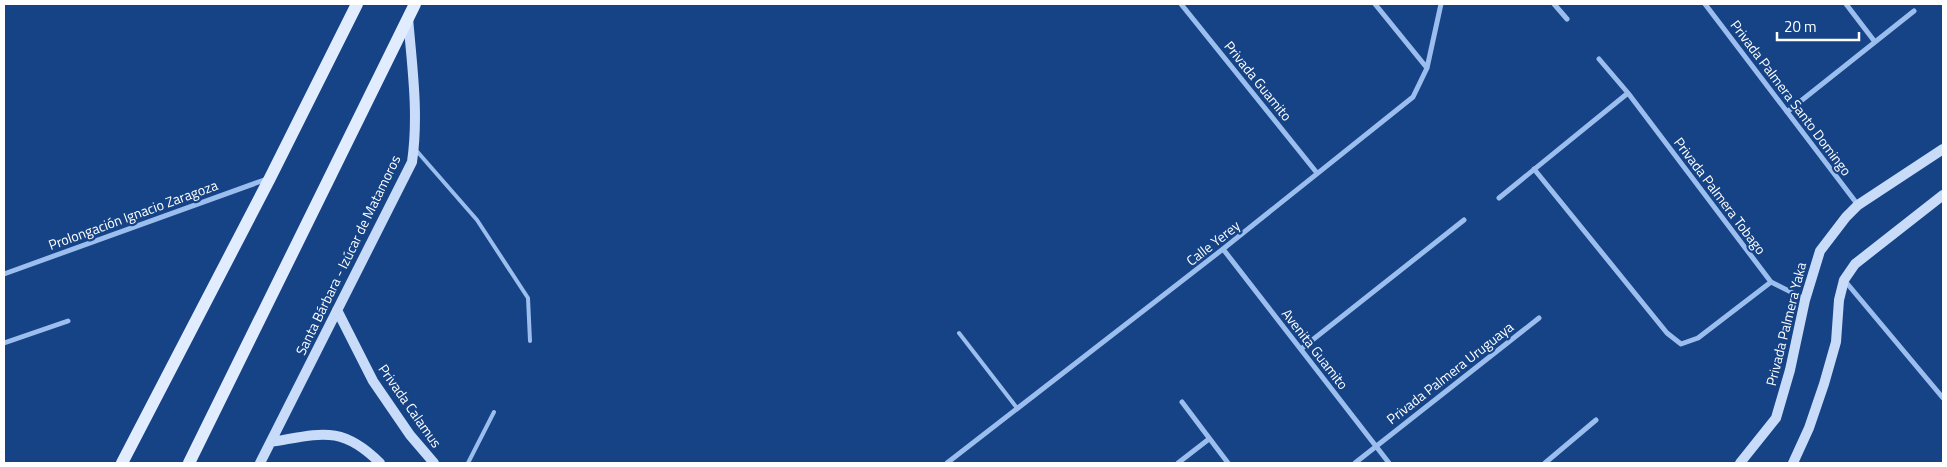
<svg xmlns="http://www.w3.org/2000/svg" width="1947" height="467" font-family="'Titillium Web',sans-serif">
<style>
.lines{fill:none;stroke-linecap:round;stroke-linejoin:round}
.lane{stroke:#9bbeee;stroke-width:4}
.street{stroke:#9bbeee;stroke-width:5}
.secondary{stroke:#c8dcfa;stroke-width:10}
.primary{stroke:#e2ecff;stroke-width:12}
.labels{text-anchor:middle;stroke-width:4.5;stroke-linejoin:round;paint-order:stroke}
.street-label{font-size:14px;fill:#fff;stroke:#154386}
</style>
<rect width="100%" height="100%" fill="#154386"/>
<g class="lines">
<path class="lane" d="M 415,149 L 477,220 L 528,298 L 530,341
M 959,333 L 1017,408
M 468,463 L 494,412"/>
<path class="street" d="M 1181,4 L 1317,173
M 1375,4 L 1427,68
M 1554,4 L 1567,19
M 1705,4 L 1858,205
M 1846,4 L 1875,42
M 1599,59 L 1628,93 L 1771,282 L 1805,299
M 1787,112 L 1914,11
M 1534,169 L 1667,333 L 1681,344 L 1698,338 L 1771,282
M 1499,198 L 1628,93
M 1223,249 L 1389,463
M 4,274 L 267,179
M 1845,281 L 1943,398
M 4,343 L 68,321
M 1301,349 L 1464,220
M 1182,402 L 1228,463
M 947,463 L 1223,249 L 1413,97 L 1427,68 L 1441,4
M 1178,463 L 1209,439
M 1355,463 L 1539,318
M 1545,463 L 1596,420"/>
<path class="secondary" d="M 337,310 L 373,381 L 410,435 L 434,463
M 271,442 C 320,434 341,424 380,463
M 260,463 L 412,162 C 419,114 412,66 408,18
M 1740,463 L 1776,418 L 1790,370 L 1805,300 L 1820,251 L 1846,217 L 1858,205 L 1943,149
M 1793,463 L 1809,428 L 1824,384 L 1836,342 L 1839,300 L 1844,280 L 1855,264 L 1943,195"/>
<path class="primary" d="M 122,463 L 270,178 L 357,4
M 189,463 L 415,4"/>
</g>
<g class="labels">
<g class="street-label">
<text transform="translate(1258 81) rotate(51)" y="5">Privada Guamito</text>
<text transform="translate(1791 98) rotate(53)" y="5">Privada Palmera Santo Domingo</text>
<text transform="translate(1720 196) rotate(53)" y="5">Privada Palmera Tobago</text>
<text transform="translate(133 215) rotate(-20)" y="5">Prolongación Ignacio Zaragoza</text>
<text transform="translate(1213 243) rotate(-38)" y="5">Calle Yerey</text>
<text transform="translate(348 255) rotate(-64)" y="5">Santa Bárbara - Izúcar de Matamoros</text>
<text transform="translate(1786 324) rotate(-76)" y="5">Privada Palmera Yaka</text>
<text transform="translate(1315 349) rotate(52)" y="5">Avenita Guamito</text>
<text transform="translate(1450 373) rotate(-38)" y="5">Privada Palmera Uruguaya</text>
<text transform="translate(410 406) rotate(55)" y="5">Privada Calamus</text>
</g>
</g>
<rect width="1947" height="467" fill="none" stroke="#ffffff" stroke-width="10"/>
<path d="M1777 32v8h82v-8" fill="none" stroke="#ffffff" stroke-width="2.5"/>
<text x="1784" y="32" font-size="15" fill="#ffffff" stroke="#154386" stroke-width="4" paint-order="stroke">20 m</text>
</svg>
